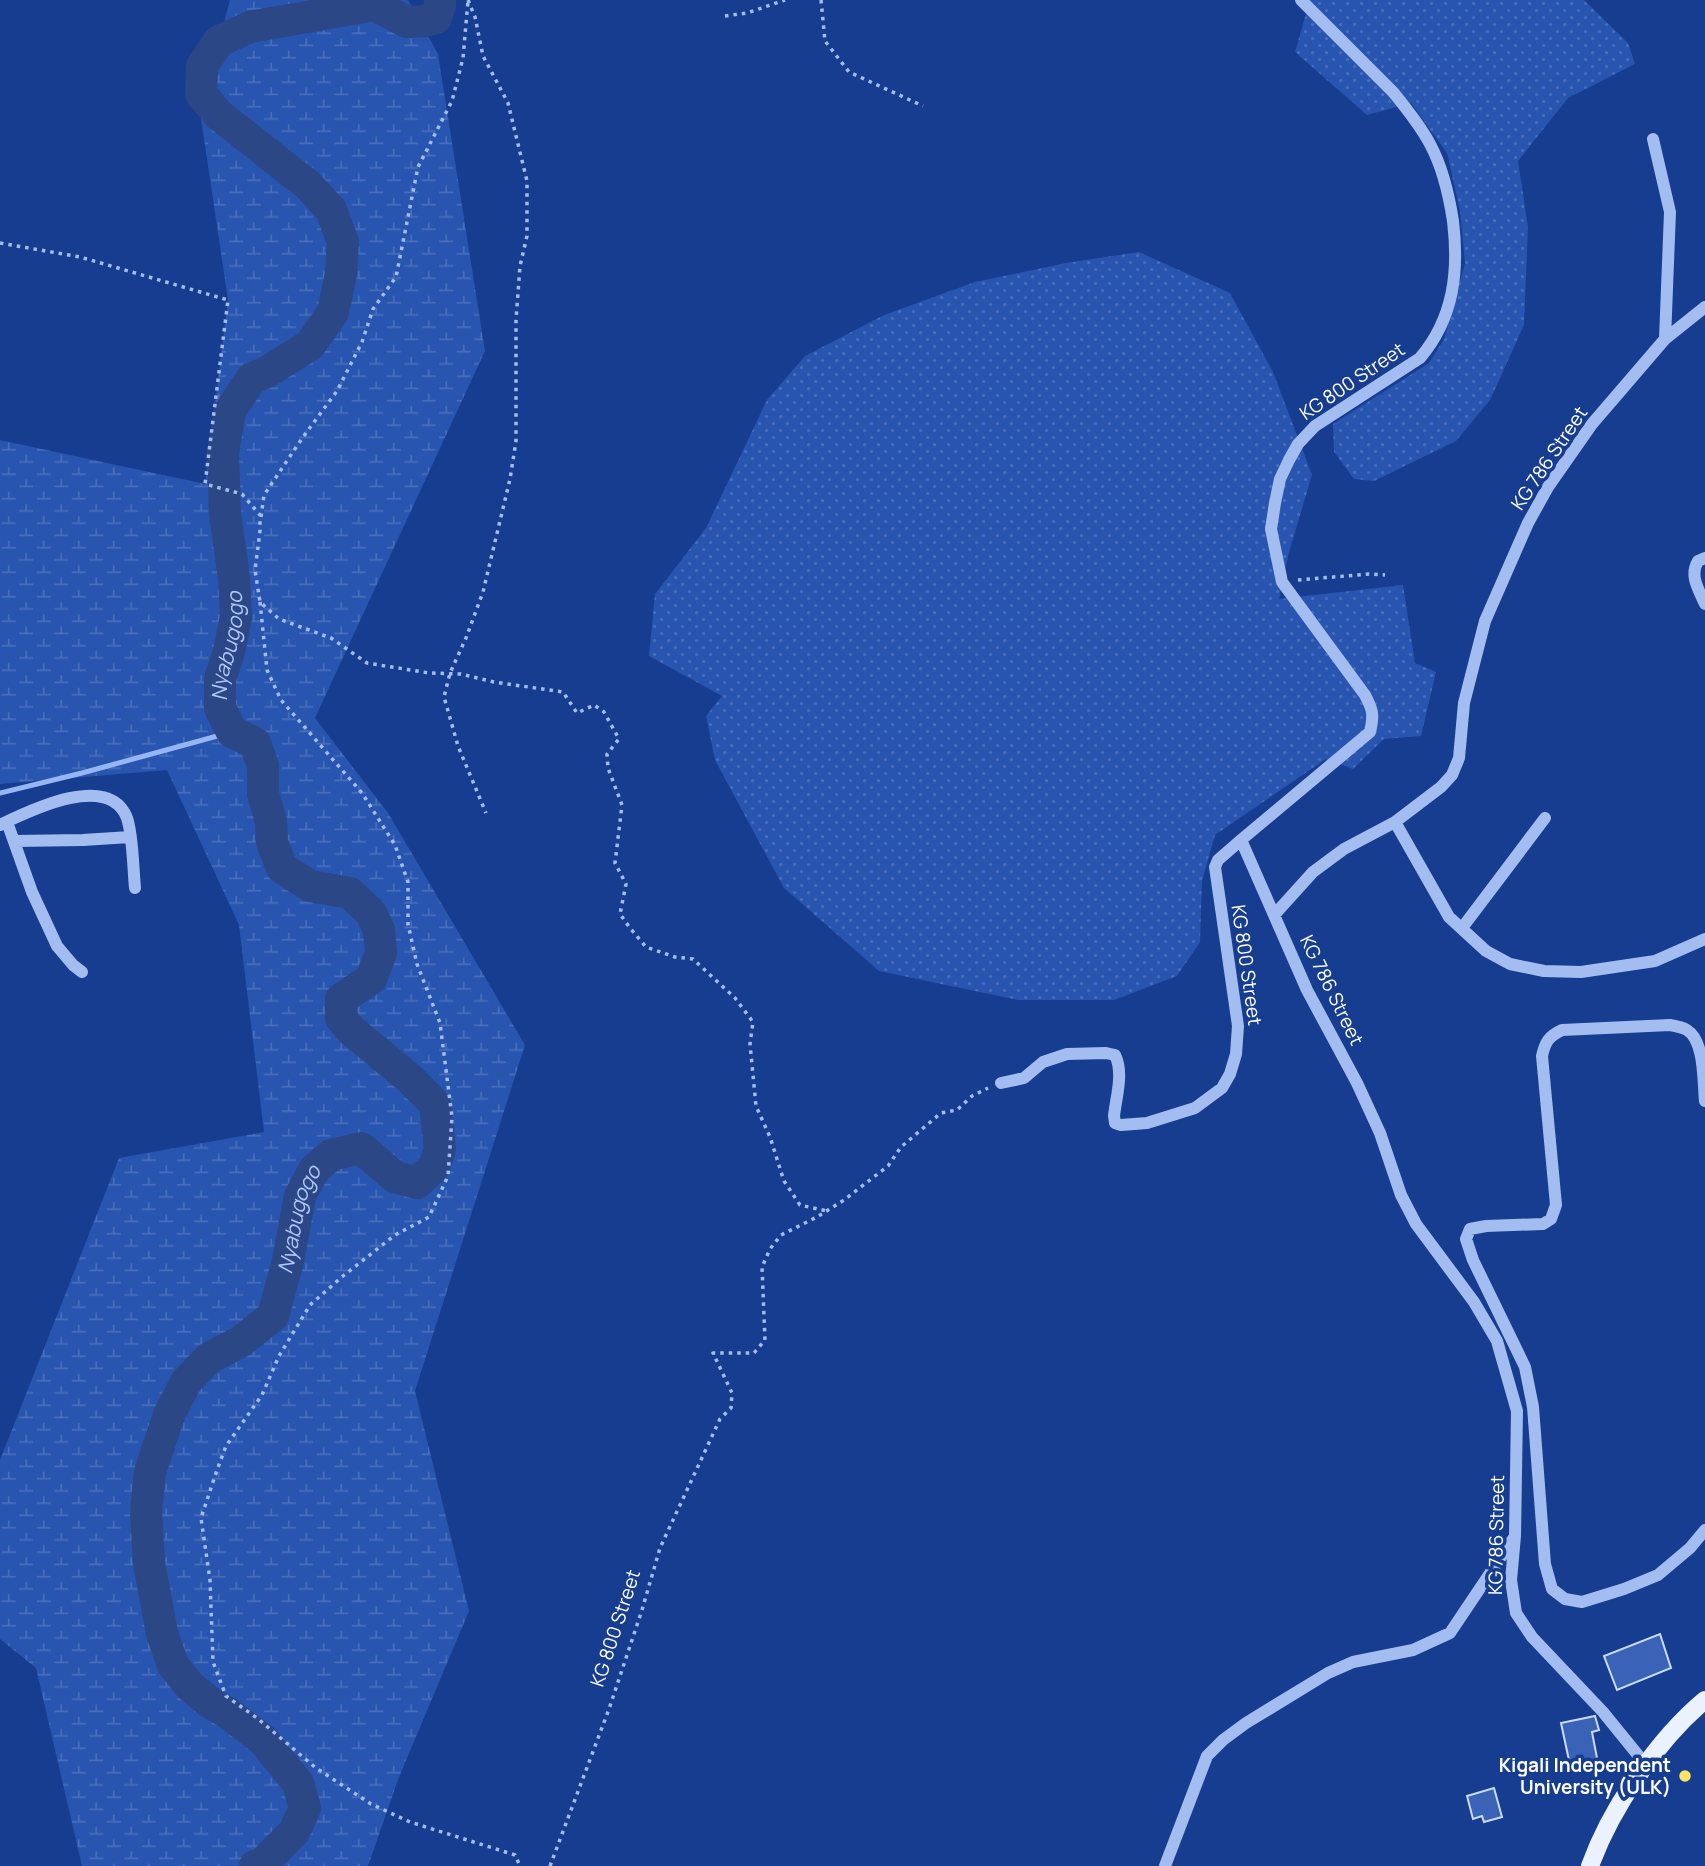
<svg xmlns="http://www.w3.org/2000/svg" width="1705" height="1866" font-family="Manrope,sans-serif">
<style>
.grass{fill:url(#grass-dots)}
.wetland{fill:url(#wetland-marsh)}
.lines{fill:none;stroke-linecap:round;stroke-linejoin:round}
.stream{stroke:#95b6f3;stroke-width:5}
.river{stroke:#2b4786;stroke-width:32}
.building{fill:#3a63b7;stroke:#cadafb;stroke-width:2}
.path{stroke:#a3bdf0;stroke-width:3.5;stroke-dasharray:3.5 5;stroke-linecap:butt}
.minor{stroke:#a3bdf0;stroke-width:12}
.major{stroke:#ecf1ff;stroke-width:18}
.poi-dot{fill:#ffe462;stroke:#163d90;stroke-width:2.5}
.labels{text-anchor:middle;stroke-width:7;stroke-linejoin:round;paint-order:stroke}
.street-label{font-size:19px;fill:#fff;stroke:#163d90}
.poi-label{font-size:19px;font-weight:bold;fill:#fff;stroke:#163d90;text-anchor:end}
.water-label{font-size:21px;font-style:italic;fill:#afc7f7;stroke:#163d90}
</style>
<defs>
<pattern id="grass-dots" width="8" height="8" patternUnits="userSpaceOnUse" patternTransform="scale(1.75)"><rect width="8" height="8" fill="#2855af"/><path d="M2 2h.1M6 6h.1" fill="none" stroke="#486ebb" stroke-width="1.8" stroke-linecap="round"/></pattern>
<pattern id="wetland-marsh" width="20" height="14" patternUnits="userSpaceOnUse" patternTransform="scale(1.75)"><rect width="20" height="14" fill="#2855af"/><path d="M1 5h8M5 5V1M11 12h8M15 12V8" fill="none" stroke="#486ebb"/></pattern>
</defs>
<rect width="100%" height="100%" fill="#163d90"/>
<path class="grass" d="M 1310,0 L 1584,0 L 1628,43 L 1635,64 L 1568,98 L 1518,161 L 1528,227 L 1524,325 L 1490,400 L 1456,441 L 1374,481 L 1354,479 L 1334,452 L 1333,424 L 1429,363 L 1444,339 L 1465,263 L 1460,211 L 1447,153 L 1411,103 L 1367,115 L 1295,52 Z
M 1139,252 L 1230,293 L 1273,372 L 1312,475 L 1289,552 L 1279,599 L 1403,585 L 1415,663 L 1436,672 L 1421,736 L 1384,739 L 1353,769 L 1326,759 L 1215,835 L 1202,881 L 1200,942 L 1177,976 L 1114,1000 L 1018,1000 L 879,971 L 784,888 L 715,760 L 706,716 L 722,696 L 649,656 L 655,594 L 706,528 L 767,400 L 805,356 L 884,315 L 975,282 L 1066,263 Z"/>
<path class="wetland" d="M 230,0 L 408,0 L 438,54 L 485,351 L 315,718 L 388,813 L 525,1045 L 415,1391 L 469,1611 L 399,1777 L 368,1866 L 82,1866 L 36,1668 L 0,1639 L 0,1460 L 119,1158 L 264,1132 L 239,925 L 167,770 L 0,784 L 0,440 L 205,484 L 228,300 L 200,112 Z"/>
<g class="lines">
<path class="stream" d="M 0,793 L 82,773 L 232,732"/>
<path class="river" id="s1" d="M 255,1866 L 262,1864 L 294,1832 L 305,1808 L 298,1783 L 263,1740 L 228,1713 L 209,1702 L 189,1685 L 173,1665 L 162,1633 L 149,1563 L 146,1512 L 150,1472 L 169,1415 L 186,1382 L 209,1358 L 240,1342 L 273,1316 L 288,1261 L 300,1196 L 314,1170 L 331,1155 L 361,1148 L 395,1177 L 417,1183 L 434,1167 L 440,1149 L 435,1104 L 410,1079 L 351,1030 L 341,1018 L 341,999 L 371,979 L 381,953 L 379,930 L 371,913 L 350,893 L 310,886 L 282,868 L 272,842 L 271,821 L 263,794 L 263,766 L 255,743 L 232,732 L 220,708 L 220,679 L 229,652 L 236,617 L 234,578 L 225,513 L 223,452 L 230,411 L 251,379 L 267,372 L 310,345 L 333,312 L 341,274 L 343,242 L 331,210 L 308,185 L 219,115 L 201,94 L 202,66 L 219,41 L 250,27 L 375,5 L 407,22 L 425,21 L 436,18 L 440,5 L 440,0"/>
</g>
<path class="building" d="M 1660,1634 L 1671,1668 L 1617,1690 L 1604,1656 Z
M 1595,1716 L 1599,1730 L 1592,1732 L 1597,1758 L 1570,1765 L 1561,1723 Z
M 1494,1788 L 1502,1817 L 1484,1822 L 1482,1816 L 1473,1819 L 1467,1796 Z"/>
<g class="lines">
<path class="path" d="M 468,0 L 475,17 L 483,56 L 508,103 L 527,181 L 527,236 L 520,266 L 516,320 L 516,441 L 510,479 L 483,592 L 466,638 L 450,673 L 444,697 L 458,746 L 486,813
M 821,0 L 825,41 L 849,72 L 923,106
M 725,16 L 747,13 L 785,0
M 0,243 L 80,257 L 228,300 L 205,484 L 242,494 L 260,515 L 260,531 L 255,570 L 260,602 L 279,619 L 331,638 L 367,663 L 429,673 L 461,674 L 494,682 L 563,692 L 577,713 L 594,705 L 604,712 L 619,739 L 607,754 L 608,768 L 622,805 L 615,863 L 626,884 L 620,914 L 630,928 L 646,947 L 675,957 L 693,959 L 735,998 L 753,1022 L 750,1044 L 756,1106 L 770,1137 L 784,1181 L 800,1205 L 827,1211
M 261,517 L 264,495 L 303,437 L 337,391 L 362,342 L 373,309 L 396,277 L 418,167 L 452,101 L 463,58 L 468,1
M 1298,580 L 1369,574 L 1385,575
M 260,602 L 267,670 L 281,700 L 362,793 L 395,845 L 408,882 L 408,924 L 417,964 L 440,1023 L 452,1117 L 448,1176 L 429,1217 L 395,1235 L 343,1276 L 310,1305 L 279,1356 L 262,1395 L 226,1446 L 217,1470 L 201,1518 L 210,1580 L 213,1662 L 226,1696 L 257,1718 L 316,1768 L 371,1804 L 410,1822 L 515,1855 L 520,1866
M 550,1866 L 609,1709 L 642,1610 L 660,1548 L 720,1419 L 731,1408 L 732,1393 L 713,1353 L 754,1353 L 765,1340 L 762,1267 L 770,1249 L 781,1235 L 817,1217 L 844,1200 L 888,1166 L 901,1147 L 941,1113 L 957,1110 L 972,1096 L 988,1088"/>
<path class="minor" d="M 1653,139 L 1670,212 L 1665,339
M 1705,558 L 1698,561 C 1689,576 1699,590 1705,604
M 7,822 L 32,892 L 57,946 L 73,965 L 82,972
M 1395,822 L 1449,917 L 1486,951 L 1510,964 L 1544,971 L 1581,972 L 1655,961 L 1705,939
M 0,825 C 29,811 109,771 127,818 C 133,836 133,868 135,888
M 1241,840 L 1307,990 L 1357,1083 L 1380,1133 L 1401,1195 L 1416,1224 L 1474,1302 L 1497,1341 L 1517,1411 L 1515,1536 L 1511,1580 L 1516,1613 L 1532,1637 L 1603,1712 L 1646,1765
M 14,841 L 83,840 L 130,837
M 1275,914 L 1313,872 L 1344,849 L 1395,822 L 1441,787 L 1452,775 L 1459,758 L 1464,703 L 1485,621 L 1528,523 L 1548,487 L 1592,424 L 1665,339 L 1705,307
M 1462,928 L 1545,818
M 1001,1083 L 1024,1078 L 1043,1062 L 1067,1054 L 1106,1053 L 1115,1055 C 1124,1073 1116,1097 1114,1116 L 1115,1123 L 1121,1125 L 1147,1123 L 1195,1108 L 1222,1088 L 1230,1074 L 1236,1054 L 1238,1026 L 1215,867 L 1218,860 L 1241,840 L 1370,732 C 1374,715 1373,710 1365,695 L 1282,582 L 1271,529 L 1275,503 L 1280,479 L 1289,460 L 1298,444 L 1315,426 L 1420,358 C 1454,318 1459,271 1453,221 C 1449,195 1443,168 1430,144 C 1420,125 1406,108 1393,92 L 1301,0
M 1705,1101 C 1703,1082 1705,1041 1687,1030 C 1682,1027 1676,1026 1670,1025 L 1562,1030 C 1549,1036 1545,1042 1542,1056 L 1556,1205 L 1551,1219 L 1543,1224 L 1486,1226 L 1470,1229 L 1466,1239 L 1473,1260 L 1525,1367 L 1533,1407 L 1545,1564 L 1552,1589 L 1565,1599 L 1582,1602 L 1624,1589 L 1658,1575 L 1690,1548 L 1705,1530
M 1165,1866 L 1207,1756 L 1223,1740 L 1246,1723 L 1328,1673 L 1353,1662 L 1413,1650 L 1450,1633 L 1513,1539"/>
<path class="major" d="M 1590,1866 C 1611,1808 1658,1739 1705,1700"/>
</g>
<circle class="poi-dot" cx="1685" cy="1776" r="7"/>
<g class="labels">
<g class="street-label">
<text transform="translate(1352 381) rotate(-34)" y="7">KG 800 Street</text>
<text transform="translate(1549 458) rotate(-56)" y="7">KG 786 Street</text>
<text transform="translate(1247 965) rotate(82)" y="7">KG 800 Street</text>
<text transform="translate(1332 990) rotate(64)" y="7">KG 786 Street</text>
<text transform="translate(1496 1535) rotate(-89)" y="7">KG 786 Street</text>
<text transform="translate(615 1628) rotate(-72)" y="7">KG 800 Street</text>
</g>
<g class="poi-label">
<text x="1671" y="1772">Kigali Independent<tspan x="1671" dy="22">University (ULK)</tspan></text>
</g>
<g class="water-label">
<text dy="7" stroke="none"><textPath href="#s1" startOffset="1643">Nyabugogo</textPath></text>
<text dy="7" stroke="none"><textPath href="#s1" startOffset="782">Nyabugogo</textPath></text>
</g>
</g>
</svg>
